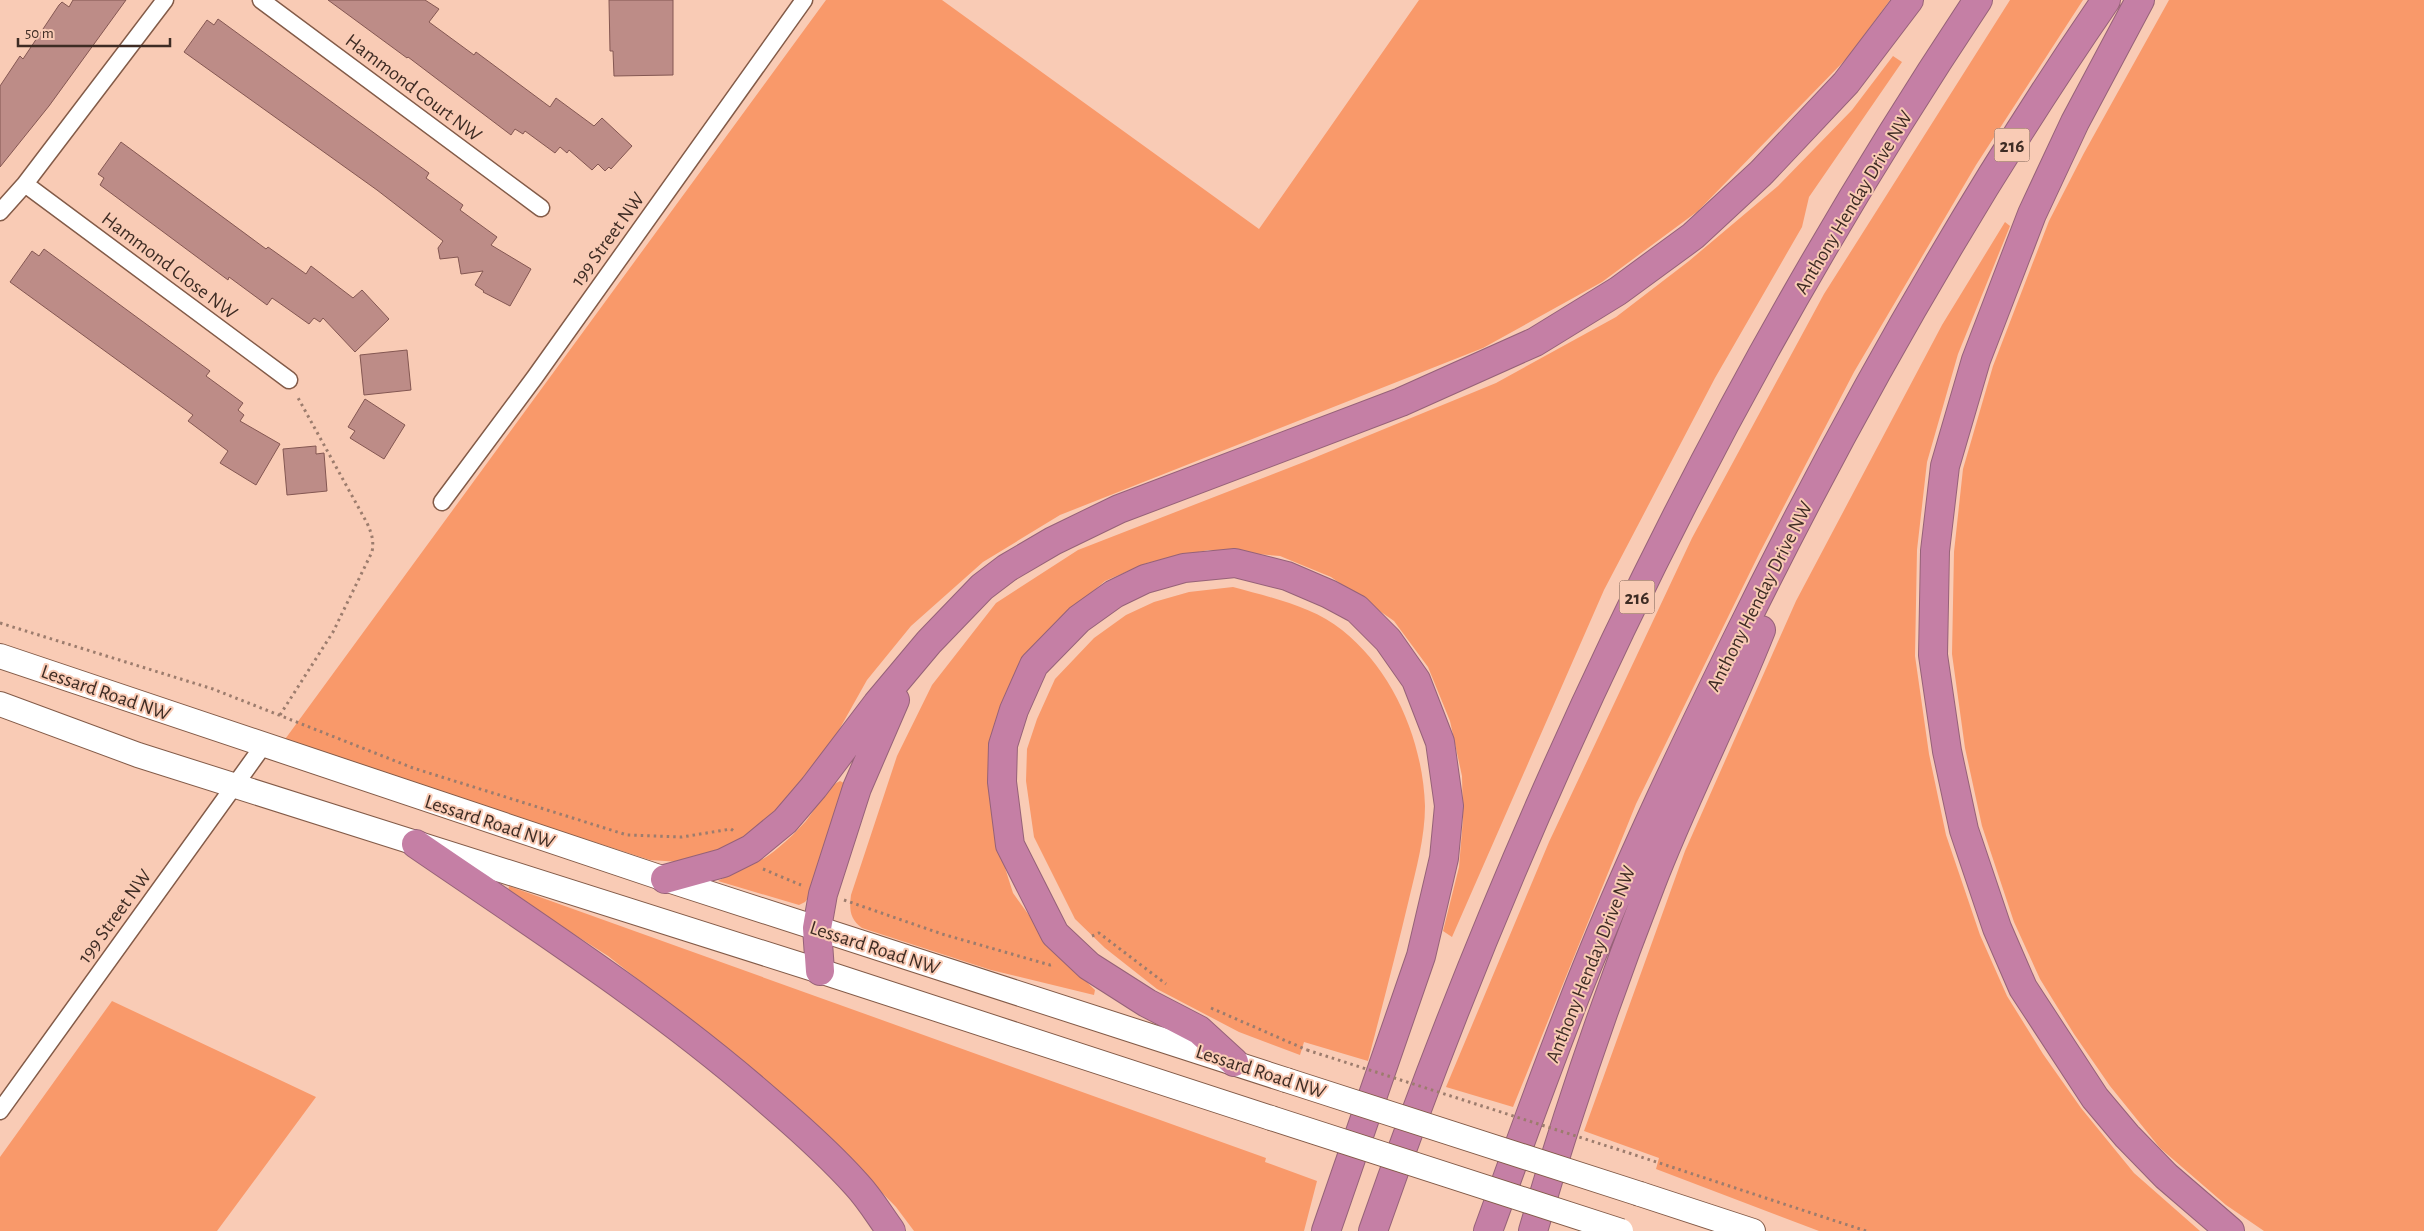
<svg xmlns="http://www.w3.org/2000/svg" width="2424" height="1231" font-family="'Alegreya Sans',sans-serif">
<style>
.green{fill:#f9996a}
.building{fill:#bd8c87;stroke:#845752}
.lines{fill:none;stroke-linecap:round;stroke-linejoin:round}
.street-casing{stroke:#835b48;stroke-width:19}
.secondary-casing{stroke:#835b48;stroke-width:26}
.highway-casing{stroke:#966278;stroke-width:30}
.path{stroke:#9c7c6d;stroke-width:3;stroke-dasharray:2.5 4;stroke-linecap:butt}
.street{stroke:#fff;stroke-width:16}
.secondary{stroke:#fff;stroke-width:24}
.highway{stroke:#c57fa5;stroke-width:28}
.secondary-bridge-casing{stroke:#835b48;stroke-width:26;stroke-linecap:butt}
.path-bridge{stroke:#9c7c6d;stroke-width:3;stroke-dasharray:2.5 4;stroke-linecap:butt}
.secondary-bridge{stroke:#fff;stroke-width:24}
.labels{text-anchor:middle;stroke-width:4;stroke-linejoin:round;paint-order:stroke}
.shield{fill:#f9cbb5;stroke:#765c50;stroke-width:1}
.shield-label{font-size:19px;font-weight:bold;fill:#3e2c24}
.street-label{font-size:20px;fill:#3e2c24;stroke:#f9cbb5}
</style>
<rect width="100%" height="100%" fill="#f9cbb5"/>
<path class="green" d="M 826,0 L 942,0 L 1259,229 L 1419,0 L 1890,0 L 1848,57 L 1698,211 L 1602,282 L 1483,348 L 1060,515 L 983,562 L 911,626 L 867,680 L 812,778 L 769,829 L 725,856 L 680,862 L 650,860 L 283,742 Z
M 2010,0 L 2083,0 L 1976,165 L 1854,372 L 1759,554 L 1636,804 L 1513,1107 L 1446,1087 L 1549,842 L 1692,538 L 1824,294 Z
M 2169,0 L 2424,0 L 2424,1231 L 2264,1231 L 2226,1205 L 2160,1148 L 2110,1086 L 2074,1034 L 2040,979 L 2014,922 L 1982,826 L 1965,748 L 1952,654 L 1954,552 L 1963,469 L 1993,366 L 2049,221 L 2084,153 Z
M 1893,56 L 1902,62 L 1809,197 L 1802,227 L 1715,378 L 1604,590 L 1452,937 L 1443,931 L 1459,867 L 1463,819 L 1462,776 L 1450,721 L 1428,667 L 1394,621 L 1331,577 L 1280,556 L 1208,550 L 1147,563 L 1105,581 L 1060,619 L 989,778 L 994,833 L 1013,893 L 1054,950 L 1095,990 L 1094,995 L 991,970 L 862,928 C 850,919 849,910 851,895 L 897,756 L 932,685 L 996,603 L 1078,550 L 1304,462 L 1496,383 L 1616,317 L 1689,261 L 1778,186 L 1852,110 Z
M 2005,222 L 2010,226 L 1958,354 L 1927,462 L 1917,550 L 1915,656 L 1929,754 L 1946,835 L 1980,935 L 2007,996 L 2043,1054 L 2081,1108 L 2134,1173 L 2200,1231 L 1819,1231 L 1656,1169 L 1659,1158 L 1584,1131 L 1685,851 L 1796,601 L 1942,325 Z
M 1233,587 C 1269,597 1312,606 1342,630 C 1394,671 1423,742 1425,806 C 1425,837 1416,870 1409,899 C 1396,954 1382,1007 1368,1061 L 1304,1042 L 1300,1055 L 1239,1032 L 1157,989 L 1105,948 L 1075,919 L 1034,837 L 1026,781 L 1027,749 L 1037,719 L 1055,679 L 1094,638 L 1126,615 L 1154,602 L 1189,592 Z
M 840,781 L 844,783 L 843,791 L 809,897 L 805,902 L 799,905 L 718,881 C 739,869 760,864 778,848 C 788,840 797,831 806,821 C 817,808 824,788 840,781 Z
M 509,886 L 1266,1158 L 1265,1162 L 1317,1181 L 1304,1231 L 914,1231 L 896,1207 L 812,1121 L 712,1037 L 608,956 L 508,892 Z
M 112,1001 L 316,1097 L 217,1231 L 0,1231 L 0,1157 Z"/>
<path class="building" d="M 73,0 L 126,0 L 49,106 L 0,167 L 0,86 L 20,56 L 23,59 L 59,5 L 62,2 L 69,7 Z
M 328,0 L 425,0 L 439,9 L 429,22 L 474,55 L 476,52 L 550,107 L 556,98 L 594,126 L 602,118 L 632,146 L 611,169 L 609,167 L 605,171 L 598,164 L 592,170 L 569,150 L 567,153 L 560,147 L 555,153 L 525,131 L 523,134 L 515,129 L 511,135 L 408,57 L 407,58 Z
M 609,0 L 673,0 L 673,75 L 614,76 L 613,51 L 610,51 Z
M 218,19 L 429,173 L 426,178 L 463,205 L 460,210 L 497,237 L 491,245 L 531,269 L 510,306 L 483,292 L 484,291 L 475,285 L 483,271 L 461,274 L 458,257 L 440,259 L 438,248 L 443,241 L 377,190 L 184,52 L 207,20 L 214,25 Z
M 121,142 L 266,249 L 268,247 L 306,274 L 311,266 L 353,298 L 362,290 L 389,319 L 355,352 L 323,318 L 320,322 L 314,318 L 309,324 L 278,302 L 272,298 L 267,305 L 229,277 L 228,280 L 100,185 L 104,178 L 98,174 Z
M 44,249 L 210,371 L 206,376 L 243,403 L 238,410 L 244,415 L 240,421 L 280,444 L 256,485 L 220,463 L 228,451 L 188,421 L 193,415 L 10,282 L 32,251 L 39,256 Z
M 407,350 L 411,390 L 364,395 L 360,355 Z
M 365,399 L 405,425 L 384,459 L 350,438 L 355,431 L 348,427 Z
M 316,446 L 316,454 L 324,453 L 327,491 L 287,495 L 283,449 Z"/>
<g class="lines">
<defs>
<path id="street" d="M 261,0 L 541,208
M 25,184 L 289,380
M 0,212 L 25,184 L 165,0
M 442,502 L 535,377 L 804,0
M 0,1111 L 263,746"/>
<path id="secondary" d="M 0,656 L 665,879 L 1286,1080
M 0,704 L 138,755 L 820,971 L 1271,1118
M 1640,1194 L 1753,1231"/>
<path id="highway" d="M 2140,0 L 2075,122 L 2032,214 L 1976,360 L 1945,466 L 1935,551 L 1933,655 L 1947,751 L 1964,830 L 1997,928 L 2023,988 L 2095,1098 L 2127,1136 L 2166,1176 L 2230,1231
M 416,844 C 537,927 662,1007 773,1105 C 802,1130 832,1157 857,1185 C 870,1199 880,1216 891,1231
M 665,879 L 723,863 L 751,849 L 785,821 L 814,787 L 877,704 L 929,642 L 982,587 L 1007,568 L 1053,541 L 1119,509 L 1401,402 L 1535,342 L 1618,291 L 1693,236 L 1761,173 L 1846,83 L 1909,0
M 820,971 L 817,928 L 823,894 L 857,788 L 895,700
M 1234,1062 L 1199,1030 L 1147,1003 L 1089,966 L 1055,934 L 1010,845 L 1002,782 L 1003,745 L 1014,710 L 1034,665 L 1079,619 L 1114,594 L 1145,579 L 1184,568 L 1235,563 L 1287,576 L 1329,594 L 1357,609 L 1388,640 L 1416,680 L 1440,742 L 1449,806 L 1444,858 L 1421,956 L 1326,1231
M 1373,1231 C 1524,799 1724,381 1978,0
M 1488,1231 C 1522,1138 1555,1044 1593,952 C 1636,847 1685,745 1735,643 C 1844,421 1966,204 2106,0
M 1533,1231 C 1567,1114 1607,997 1651,884 C 1684,798 1727,716 1761,630"/>
</defs>
<use href="#street" class="street-casing"/>
<use href="#secondary" class="secondary-casing"/>
<use href="#highway" class="highway-casing"/>
<path class="path" d="M 0,623 L 213,689 L 413,768 L 627,835 L 682,837 L 731,829 L 735,832
M 280,715 L 333,632 L 372,552 C 374,541 372,534 367,523 L 297,396
M 763,869 L 801,885
M 844,900 L 942,934 L 1050,965 L 1053,964
M 1092,936 L 1099,933 L 1166,984
M 1211,1008 L 1307,1050
M 1629,1153 L 1866,1231"/>
<use href="#street" class="street"/>
<use href="#secondary" class="secondary"/>
<use href="#highway" class="highway"/>
<defs>
<path id="secondary-bridge" d="M 1286,1080 L 1640,1194
M 1271,1118 L 1621,1231"/>
</defs>
<use href="#secondary-bridge" class="secondary-bridge-casing"/>
<path class="path-bridge" d="M 1307,1050 L 1629,1153"/>
<use href="#secondary-bridge" class="secondary-bridge"/>
</g>
<g class="labels">
<g class="shield">
<rect x="1994.5" y="128.5" width="35" height="33" rx="4"/>
<rect x="1619.5" y="580.5" width="35" height="33" rx="4"/>
</g>
<g class="shield-label">
<text x="2012" y="152">216</text>
<text x="1637" y="604">216</text>
</g>
<g class="street-label">
<text transform="translate(414 87) rotate(37)" y="7">Hammond Court NW</text>
<text transform="translate(1853 202) rotate(-59)" y="7">Anthony Henday Drive NW</text>
<text transform="translate(607 239) rotate(-54)" y="7">199 Street NW</text>
<text transform="translate(170 265) rotate(37)" y="7">Hammond Close NW</text>
<text transform="translate(1759 596) rotate(-63)" y="7">Anthony Henday Drive NW</text>
<text transform="translate(106 692) rotate(19)" y="7">Lessard Road NW</text>
<text transform="translate(490 821) rotate(18)" y="7">Lessard Road NW</text>
<text transform="translate(114 916) rotate(-54)" y="7">199 Street NW</text>
<text transform="translate(875 947) rotate(18)" y="7">Lessard Road NW</text>
<text transform="translate(1590 964) rotate(-68)" y="7">Anthony Henday Drive NW</text>
<text transform="translate(1261 1071) rotate(18)" y="7">Lessard Road NW</text>
</g>
</g>
<path d="M18 38v8h152v-8" fill="none" stroke="#3e2c24" stroke-width="2.5"/>
<text x="25" y="38" font-size="15" fill="#3e2c24" stroke="#f9cbb5" stroke-width="4" paint-order="stroke">50 m</text>
</svg>
